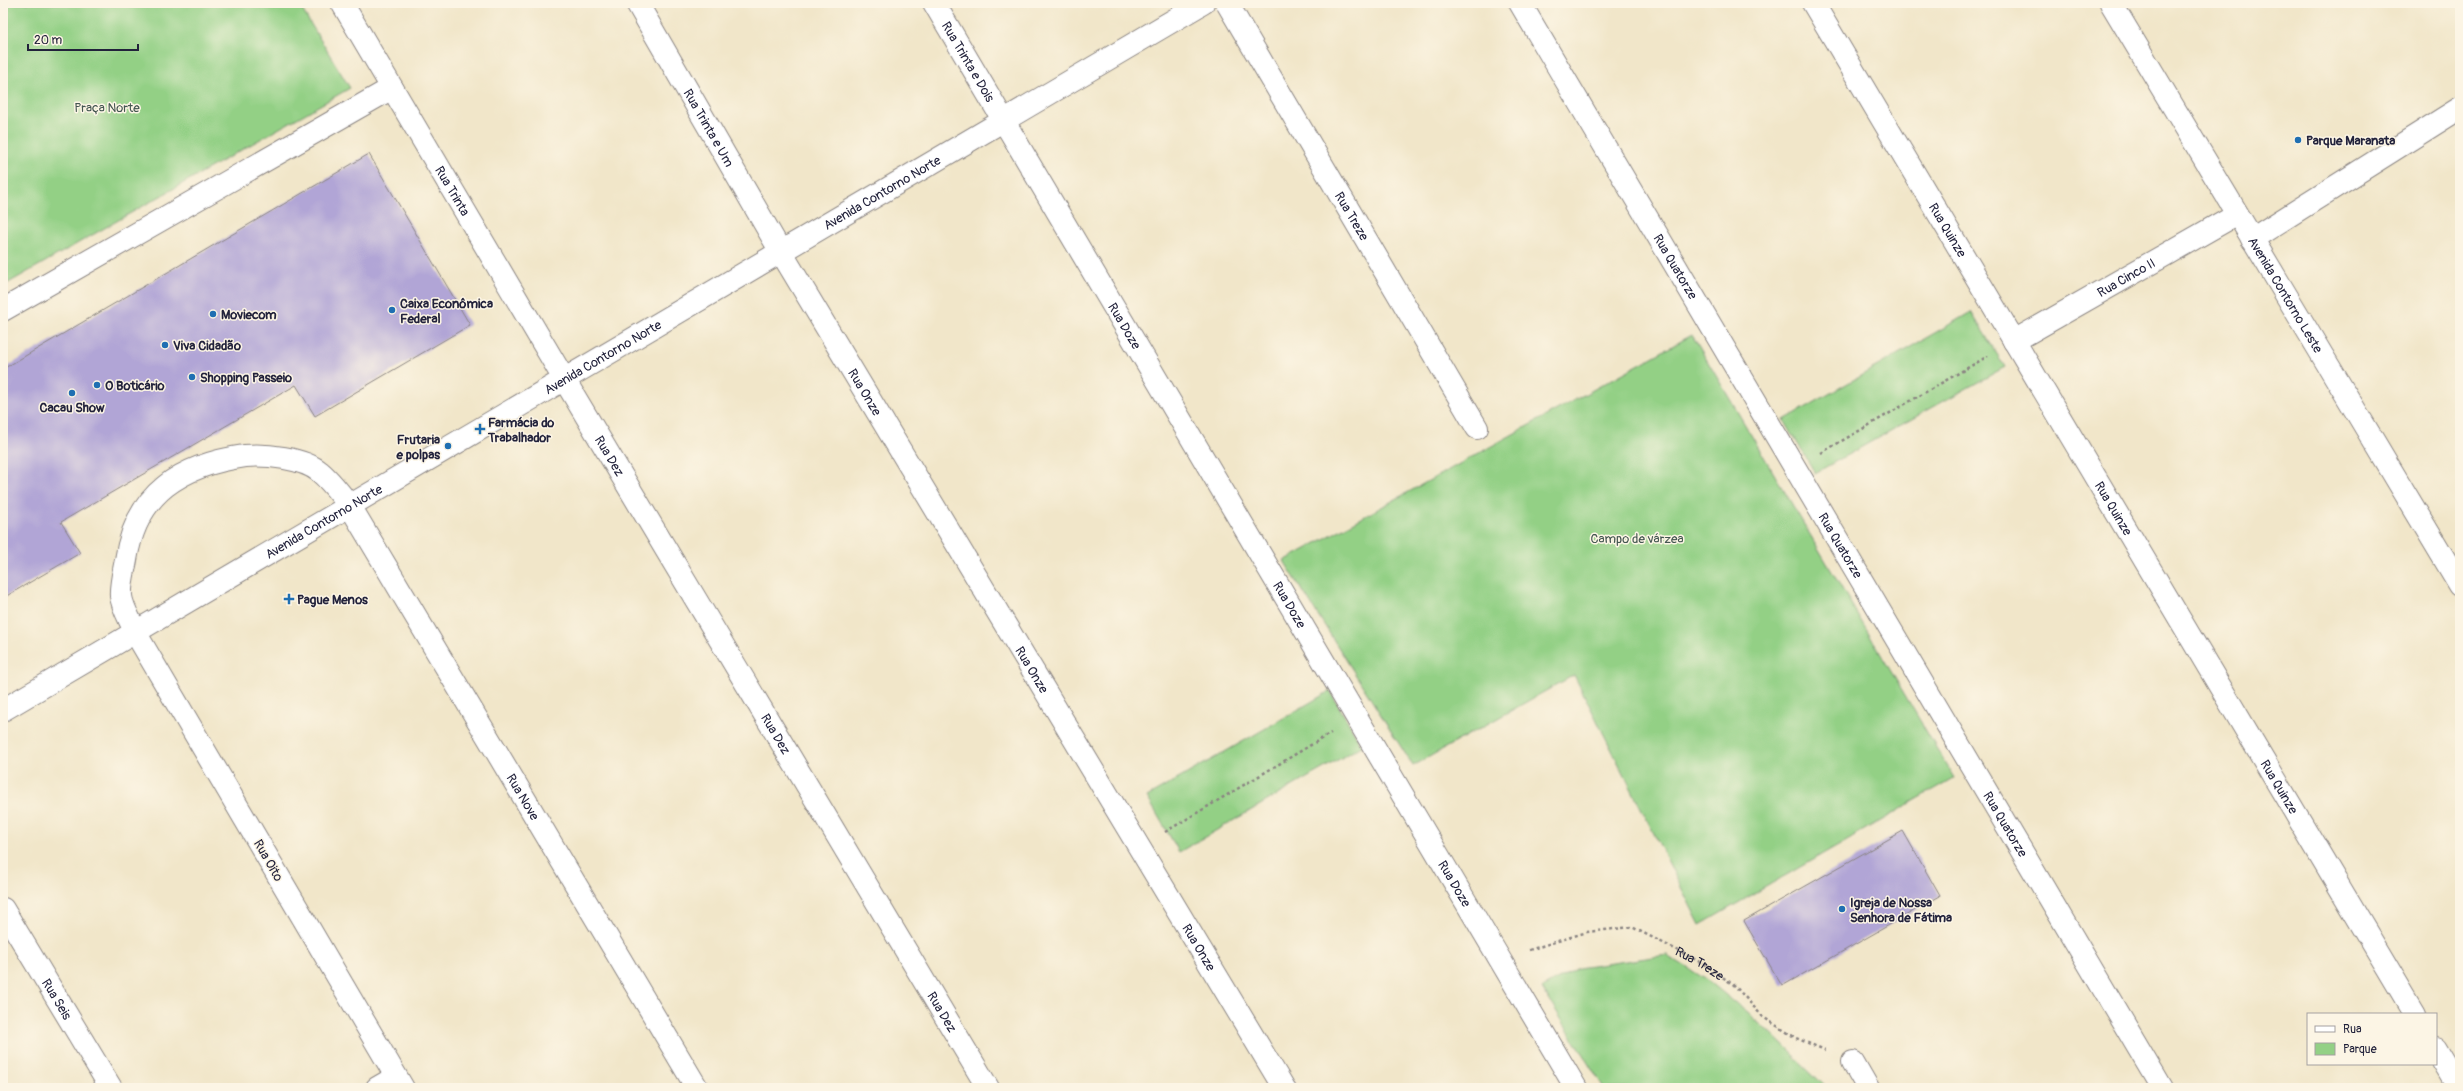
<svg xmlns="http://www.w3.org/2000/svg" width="2463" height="1091" font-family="Pangolin,sans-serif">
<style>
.green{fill:#93d085;stroke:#5a7960}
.building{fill:#b1a5d6}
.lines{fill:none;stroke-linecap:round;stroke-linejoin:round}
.minor-casing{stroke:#8a8482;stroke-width:24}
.path{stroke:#8a8482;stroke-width:2.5;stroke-dasharray:3 3;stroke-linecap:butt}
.minor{stroke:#fff;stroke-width:22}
.poi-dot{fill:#1f6fb2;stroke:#fcf5e5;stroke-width:1.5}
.labels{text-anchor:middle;stroke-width:3;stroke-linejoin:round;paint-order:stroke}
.street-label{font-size:13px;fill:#22223b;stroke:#fcf5e5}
.park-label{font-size:13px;fill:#445651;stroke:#fcf5e5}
.poi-label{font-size:13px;font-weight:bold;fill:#22223b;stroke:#fcf5e5;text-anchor:start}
</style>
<rect width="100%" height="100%" fill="#fcf5e5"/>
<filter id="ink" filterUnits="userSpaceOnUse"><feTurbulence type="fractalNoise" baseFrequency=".025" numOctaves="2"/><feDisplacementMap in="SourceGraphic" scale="8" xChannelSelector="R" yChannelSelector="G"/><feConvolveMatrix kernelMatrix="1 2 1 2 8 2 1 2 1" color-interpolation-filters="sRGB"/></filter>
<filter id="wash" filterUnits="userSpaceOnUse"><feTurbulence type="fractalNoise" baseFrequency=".012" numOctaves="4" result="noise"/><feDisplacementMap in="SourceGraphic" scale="16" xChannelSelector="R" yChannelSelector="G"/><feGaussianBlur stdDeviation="0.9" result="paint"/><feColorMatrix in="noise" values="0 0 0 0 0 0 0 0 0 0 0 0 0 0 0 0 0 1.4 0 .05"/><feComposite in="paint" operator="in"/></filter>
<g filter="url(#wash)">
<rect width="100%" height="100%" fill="#f1e6c9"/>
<path class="green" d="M 3,3 L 298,3 L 350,88 L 3,286 Z
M 1971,312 L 2005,367 L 1815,473 L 1784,420 Z
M 1692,335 L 1954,778 L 1700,925 L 1574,675 L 1413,766 L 1284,561 Z
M 1330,691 L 1362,746 L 1179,852 L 1147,797 Z
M 1667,955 L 1710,982 L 1761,1024 L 1827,1088 L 1604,1088 L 1542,988 L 1578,968 Z"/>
<g id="blocks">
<path class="building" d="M 369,154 L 470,325 L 315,416 L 296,385 L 61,522 L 80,553 L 3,598 L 3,369 Z
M 1903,831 L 1940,896 L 1782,986 L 1744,921 Z"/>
</g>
</g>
<g filter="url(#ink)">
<use href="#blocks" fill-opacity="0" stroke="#8a8482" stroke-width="1"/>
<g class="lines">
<defs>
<g id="minor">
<path id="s2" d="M 342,3 L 564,379 L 988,1088"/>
<path id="s3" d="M 637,3 L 781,252 L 1284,1088"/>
<path id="s4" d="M 934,3 L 1576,1088"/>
<path id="s5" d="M 1227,3 L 1477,428"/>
<path id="s6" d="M 1520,3 L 2162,1088"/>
<path id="s7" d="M 1813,3 L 2415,1014"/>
<path id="s8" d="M 2111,3 L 2460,585"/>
<path d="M 2252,239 L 2460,108"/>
<path d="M 3,310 L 392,88"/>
<path id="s9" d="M 2014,341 L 2237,214"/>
<path id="s10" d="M 3,710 L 1203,3"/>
<path id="s11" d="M 3,909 L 111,1088"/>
<path d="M 2436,1049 L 2459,1088"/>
<path d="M 1853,1062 L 1868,1088"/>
<path d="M 377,1088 L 396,1077"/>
<path id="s12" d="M 403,1088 L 135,632 C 131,621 122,607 121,596 C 120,585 124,571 126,560 C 136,493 181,465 245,456 C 265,454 304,458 320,472 C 331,481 341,495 350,506 L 697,1088"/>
</g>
</defs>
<use href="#minor" class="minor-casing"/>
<g class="path">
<path d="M 1821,453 L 1988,356"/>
<path d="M 1165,832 L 1331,733"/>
<path id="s1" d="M 1529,950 L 1587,932 L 1632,927 L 1704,964 L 1734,985 L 1763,1017 L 1796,1038 L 1825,1050"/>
</g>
<use href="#minor" class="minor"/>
</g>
</g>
<g class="poi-dot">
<circle cx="2298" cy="140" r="4"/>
<circle cx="392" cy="310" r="4"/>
<circle cx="213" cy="314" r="4"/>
<circle cx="165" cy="345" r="4"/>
<circle cx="192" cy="377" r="4"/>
<circle cx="97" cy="385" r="4"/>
<circle cx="72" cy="393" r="4"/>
<path d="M478 423h4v4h4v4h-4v4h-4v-4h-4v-4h4z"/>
<circle cx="448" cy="446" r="4"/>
<path d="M287 593h4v4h4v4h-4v4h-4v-4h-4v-4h4z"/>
<circle cx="1842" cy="909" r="4"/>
</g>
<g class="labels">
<g class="street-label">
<text dy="5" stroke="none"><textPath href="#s4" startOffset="68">Rua Trinta e Dois</textPath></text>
<text dy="5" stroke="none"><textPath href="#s3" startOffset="144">Rua Trinta e Um</textPath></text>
<text dy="5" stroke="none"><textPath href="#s2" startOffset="218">Rua Trinta</textPath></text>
<text dy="5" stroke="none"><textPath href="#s10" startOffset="1020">Avenida Contorno Norte</textPath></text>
<text dy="5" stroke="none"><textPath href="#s5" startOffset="247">Rua Treze</textPath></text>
<text dy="5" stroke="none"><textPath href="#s7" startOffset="264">Rua Quinze</textPath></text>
<text dy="5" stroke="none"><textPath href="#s6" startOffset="306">Rua Quatorze</textPath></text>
<text dy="5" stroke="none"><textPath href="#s9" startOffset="129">Rua Cinco II</textPath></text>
<text dy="5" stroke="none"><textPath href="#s8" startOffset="340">Avenida Contorno Leste</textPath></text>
<text dy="5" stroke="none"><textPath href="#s4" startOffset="375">Rua Doze</textPath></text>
<text dy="5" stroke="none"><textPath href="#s10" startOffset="696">Avenida Contorno Norte</textPath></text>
<text dy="5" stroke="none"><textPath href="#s3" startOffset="451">Rua Onze</textPath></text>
<text dy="5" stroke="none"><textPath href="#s2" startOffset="526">Rua Dez</textPath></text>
<text dy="5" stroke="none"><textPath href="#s7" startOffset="588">Rua Quinze</textPath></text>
<text dy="5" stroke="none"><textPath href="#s10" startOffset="372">Avenida Contorno Norte</textPath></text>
<text dy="5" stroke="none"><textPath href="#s6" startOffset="630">Rua Quatorze</textPath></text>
<text dy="5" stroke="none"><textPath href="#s4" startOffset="699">Rua Doze</textPath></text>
<text dy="5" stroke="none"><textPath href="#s3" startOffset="775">Rua Onze</textPath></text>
<text dy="5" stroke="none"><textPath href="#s2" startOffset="850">Rua Dez</textPath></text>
<text dy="5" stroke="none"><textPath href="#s7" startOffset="912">Rua Quinze</textPath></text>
<text dy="5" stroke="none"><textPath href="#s12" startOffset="1238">Rua Nove</textPath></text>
<text dy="5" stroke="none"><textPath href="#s6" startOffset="954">Rua Quatorze</textPath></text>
<text transform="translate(269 860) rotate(60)" y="5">Rua Oito</text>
<text dy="5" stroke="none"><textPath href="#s4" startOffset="1023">Rua Doze</textPath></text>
<text dy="5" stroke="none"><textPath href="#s3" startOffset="1099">Rua Onze</textPath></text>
<text dy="5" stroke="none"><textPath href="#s1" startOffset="183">Rua Treze</textPath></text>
<text dy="5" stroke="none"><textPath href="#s11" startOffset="105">Rua Seis</textPath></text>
<text dy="5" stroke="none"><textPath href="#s2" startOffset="1174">Rua Dez</textPath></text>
</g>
<g class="park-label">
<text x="107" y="112">Praça Norte</text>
<text x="1637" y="543">Campo de várzea</text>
</g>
<g class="poi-label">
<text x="2306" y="145">Parque Maranata</text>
<text x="400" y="308">Caixa Econômica<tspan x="400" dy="15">Federal</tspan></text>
<text x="221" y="319">Moviecom</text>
<text x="173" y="350">Viva Cidadão</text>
<text x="200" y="382">Shopping Passeio</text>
<text x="105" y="390">O Boticário</text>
<text x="72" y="412" text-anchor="middle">Cacau Show</text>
<text x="488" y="427">Farmácia do<tspan x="488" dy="15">Trabalhador</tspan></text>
<text x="440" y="444" text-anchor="end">Frutaria<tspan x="440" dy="15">e polpas</tspan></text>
<text x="297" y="604">Pague Menos</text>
<text x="1850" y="907">Igreja de Nossa<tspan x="1850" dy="15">Senhora de Fátima</tspan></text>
</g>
</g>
<rect width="2463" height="1091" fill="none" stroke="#fcf5e5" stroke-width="16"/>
<rect x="2307" y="1013" width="130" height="52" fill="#fcf5e5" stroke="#a5a1a1"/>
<rect x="2315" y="1026" width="20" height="6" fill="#ffffff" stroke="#a5a1a1"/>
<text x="2343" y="1033" font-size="12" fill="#22223b">Rua</text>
<rect x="2315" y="1043" width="20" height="12" fill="#93d085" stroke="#a5a1a1"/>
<text x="2343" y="1053" font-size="12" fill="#22223b">Parque</text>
<path d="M28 44v6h110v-6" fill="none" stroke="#22223b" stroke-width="2"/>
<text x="34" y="44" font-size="12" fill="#22223b" stroke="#fcf5e5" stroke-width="3" paint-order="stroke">20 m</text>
</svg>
